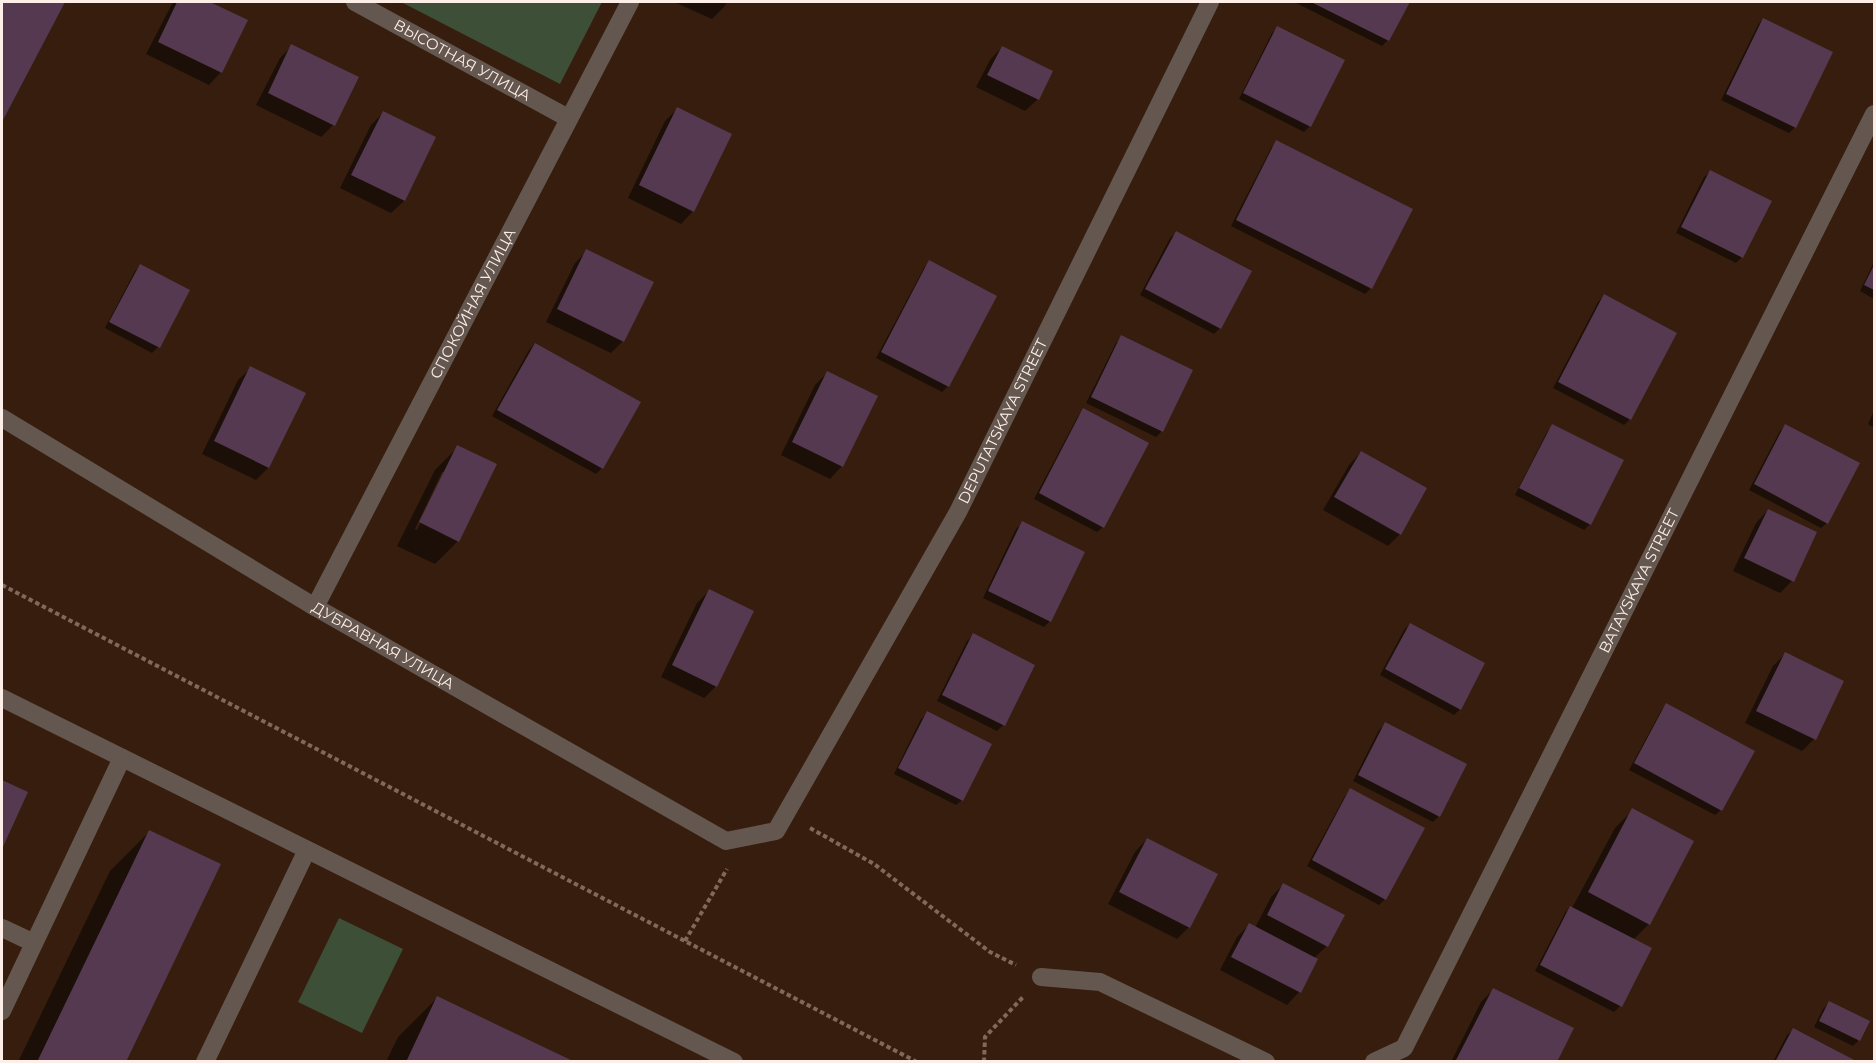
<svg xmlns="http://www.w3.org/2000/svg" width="1876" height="1063" font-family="Montserrat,sans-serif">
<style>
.green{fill:#3e4f37}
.shadow{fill:#0007;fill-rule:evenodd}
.building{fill:#543951}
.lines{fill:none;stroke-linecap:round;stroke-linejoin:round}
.path{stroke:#7e695c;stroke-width:4;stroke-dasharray:4.5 3;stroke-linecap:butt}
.minor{stroke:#64574f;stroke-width:18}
.labels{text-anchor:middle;stroke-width:6;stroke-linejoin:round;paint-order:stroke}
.street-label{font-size:15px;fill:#fdeee7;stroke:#150a05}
</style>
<rect width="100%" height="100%" fill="#361d0e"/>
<path class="green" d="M 401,2 L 602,2 L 560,84 Z
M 339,918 L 403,949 L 362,1033 L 298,1002 Z"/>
<path class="shadow" d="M 2,2 L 63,2 L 2,118 Z
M 173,2 L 207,2 L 246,21 L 221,72 L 209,85 L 146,54 Z
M 674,2 L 727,2 L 724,7 L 712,19 Z
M 1294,2 L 1408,2 L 1388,40 L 1382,46 Z
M 1763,19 L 1795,127 L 1789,133 L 1721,100 L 1758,25 Z
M 1278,28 L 1310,126 L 1304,132 L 1239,99 L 1272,33 Z
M 292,46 L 333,125 L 321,137 L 256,105 L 280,58 Z
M 1002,47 L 1038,99 L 1025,111 L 976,87 L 990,60 Z
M 677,109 L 693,211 L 681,224 L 628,198 L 665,121 Z
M 383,113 L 434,138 L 404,201 L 391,213 L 340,188 L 371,125 Z
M 1277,142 L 1371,288 L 1365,294 L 1231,226 L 1271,148 Z
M 1710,172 L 1770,202 L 1742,257 L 1736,263 L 1676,233 L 1704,177 Z
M 1176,233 L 1250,272 L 1220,328 L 1214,334 L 1140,295 L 1170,238 Z
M 587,251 L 623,341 L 611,353 L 546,322 L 575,263 Z
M 930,262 L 948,386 L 942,392 L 876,358 L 924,268 Z
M 1874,262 L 1874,299 L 1860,291 Z
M 141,265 L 158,347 L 152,353 L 105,328 L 135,271 Z
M 1604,296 L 1630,419 L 1624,425 L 1553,388 L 1598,302 Z
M 1122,337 L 1162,431 L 1156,437 L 1086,403 L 1116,343 Z
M 535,344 L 602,468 L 596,474 L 492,416 L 529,350 Z
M 251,368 L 268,468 L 256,480 L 202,454 L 238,380 Z
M 827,373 L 842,466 L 830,479 L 781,455 L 815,385 Z
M 1084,410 L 1103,527 L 1097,532 L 1034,499 L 1078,416 Z
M 1874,411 L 1874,428 L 1868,424 Z
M 1786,425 L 1827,523 L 1821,528 L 1749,490 L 1780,431 Z
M 1553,426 L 1590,524 L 1584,530 L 1515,495 L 1547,432 Z
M 458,447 L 458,541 L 435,564 L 397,546 L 435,470 ZM 442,472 L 446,472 L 417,530 L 415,529 Z
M 1361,452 L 1400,534 L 1388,546 L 1323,510 L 1349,465 Z
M 1768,510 L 1792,581 L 1780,593 L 1733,571 L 1756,523 Z
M 1022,523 L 1083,552 L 1050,621 L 1044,627 L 983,598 L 1016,529 Z
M 709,591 L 716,686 L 704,698 L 661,677 L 697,603 Z
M 1410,624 L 1460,709 L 1454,715 L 1380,675 L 1404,630 Z
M 973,635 L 1003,725 L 997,731 L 937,701 L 967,641 Z
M 1785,654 L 1814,739 L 1802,751 L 1745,723 L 1773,666 Z
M 1667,705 L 1721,810 L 1715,815 L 1629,770 L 1661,711 Z
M 927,713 L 962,800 L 956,805 L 894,774 L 921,719 Z
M 1385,724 L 1439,816 L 1433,822 L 1353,781 L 1379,730 Z
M 2,781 L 26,793 L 2,845 Z
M 1351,790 L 1385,899 L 1379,905 L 1307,866 L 1345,796 Z
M 1633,810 L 1649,924 L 1633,940 L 1650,948 L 1620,1006 L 1614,1012 L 1535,971 L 1565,913 L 1570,907 L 1572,908 L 1615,828 Z
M 149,832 L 124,1062 L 18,1062 L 110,871 Z
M 1147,839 L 1189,927 L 1177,939 L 1108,904 L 1135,852 Z
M 1283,885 L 1327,946 L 1314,958 L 1316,960 L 1299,992 L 1287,1005 L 1220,970 L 1237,937 L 1249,925 L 1255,928 L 1271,897 Z
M 1493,990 L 1555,1062 L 1451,1062 L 1481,1002 Z
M 437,998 L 571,1062 L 386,1062 L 398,1037 Z
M 1829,1003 L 1859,1040 L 1853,1046 L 1814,1027 L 1823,1009 Z
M 1793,1030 L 1854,1062 L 1773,1062 L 1787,1035 Z"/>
<path class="building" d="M 2,2 L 65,2 L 2,122 Z
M 177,2 L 210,2 L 248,20 L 222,73 L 158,42 Z
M 1311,2 L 1410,2 L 1389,41 Z
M 1763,18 L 1833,52 L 1796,128 L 1726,94 Z
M 1277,26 L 1345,60 L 1311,127 L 1243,93 Z
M 291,44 L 359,77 L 335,126 L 268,93 Z
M 1002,46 L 1053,71 L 1039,100 L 987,75 Z
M 677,107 L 732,134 L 694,212 L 639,185 Z
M 383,111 L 436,137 L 405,201 L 351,175 Z
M 1276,140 L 1413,209 L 1372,289 L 1236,220 Z
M 1710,170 L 1772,201 L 1743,258 L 1681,227 Z
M 1176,231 L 1252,271 L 1221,329 L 1145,289 Z
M 586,249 L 654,282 L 624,342 L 557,309 Z
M 929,260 L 997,296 L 949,387 L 881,352 Z
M 140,264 L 190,290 L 160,348 L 109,322 Z
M 1874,265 L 1874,290 L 1864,285 Z
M 1604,294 L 1677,333 L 1631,420 L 1558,382 Z
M 1121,335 L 1193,370 L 1163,432 L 1091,397 Z
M 535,343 L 641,402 L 603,469 L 497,410 Z
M 250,366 L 306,393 L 269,468 L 214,441 Z
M 827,371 L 878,396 L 843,467 L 792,442 Z
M 1083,408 L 1149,443 L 1104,528 L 1039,493 Z
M 1552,424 L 1624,460 L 1591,525 L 1519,488 Z
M 1785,424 L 1860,463 L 1828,524 L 1754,484 Z
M 457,445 L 497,464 L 459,542 L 419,522 Z
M 1361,451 L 1427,488 L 1401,535 L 1334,497 Z
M 1768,509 L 1817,532 L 1794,582 L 1744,558 Z
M 1022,521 L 1085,552 L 1051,622 L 988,591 Z
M 709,589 L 754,611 L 717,687 L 672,665 Z
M 1410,623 L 1485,663 L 1461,710 L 1385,669 Z
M 973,633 L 1035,665 L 1005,726 L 942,695 Z
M 1785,652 L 1844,681 L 1816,740 L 1756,711 Z
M 1666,703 L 1755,751 L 1722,811 L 1634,763 Z
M 927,711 L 992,744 L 963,801 L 898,768 Z
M 1385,722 L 1467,764 L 1440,817 L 1358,775 Z
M 2,780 L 28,792 L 2,849 Z
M 1350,788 L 1425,828 L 1386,900 L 1312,860 Z
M 1632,808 L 1694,841 L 1650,925 L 1588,892 Z
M 149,830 L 221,864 L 126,1062 L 37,1062 Z
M 1147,838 L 1218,874 L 1190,928 L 1119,892 Z
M 1283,883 L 1345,915 L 1328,947 L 1267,915 Z
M 1570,906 L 1652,948 L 1622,1007 L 1540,965 Z
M 1249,923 L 1318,959 L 1301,993 L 1231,957 Z
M 1493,988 L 1574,1028 L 1557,1062 L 1455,1062 Z
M 437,996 L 575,1062 L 406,1062 Z
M 1829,1001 L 1870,1021 L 1860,1041 L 1819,1021 Z
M 1793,1028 L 1858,1062 L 1775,1062 Z"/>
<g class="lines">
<path class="path" d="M 2,585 L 917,1062
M 810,828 L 874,864 L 990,952 L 1016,965
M 685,941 L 727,869
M 984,1062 L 985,1037 L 1023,997"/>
<g class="minor">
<path id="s1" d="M 355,2 L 568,118"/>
<path id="s2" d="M 2,418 L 315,607 L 726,841 L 776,831 L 958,512 L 1210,2"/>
<path id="s3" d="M 315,607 L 630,2"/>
<path d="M 2,698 L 734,1062"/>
<path d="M 2,928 L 34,943"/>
<path d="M 1041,977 L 1100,982 L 1266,1062"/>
<path d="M 2,1011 L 122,758"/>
<path d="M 205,1062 L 307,850"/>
<path id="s4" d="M 1374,1062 L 1404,1048 L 1874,114"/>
</g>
</g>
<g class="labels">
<g class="street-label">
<text dy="5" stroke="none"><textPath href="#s1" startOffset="122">ВЫСОТНАЯ УЛИЦА</textPath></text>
<text dy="5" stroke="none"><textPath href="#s3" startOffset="342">СПОКОЙНАЯ УЛИЦА</textPath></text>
<text dy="5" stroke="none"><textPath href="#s2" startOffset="1358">DEPUTATSKAYA STREET</textPath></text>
<text dy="5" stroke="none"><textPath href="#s4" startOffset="556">BATAYSKAYA STREET</textPath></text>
<text dy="5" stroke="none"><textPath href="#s2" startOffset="444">ДУБРАВНАЯ УЛИЦА</textPath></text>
</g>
</g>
<rect width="1876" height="1063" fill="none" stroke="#fdeee7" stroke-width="6"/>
</svg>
